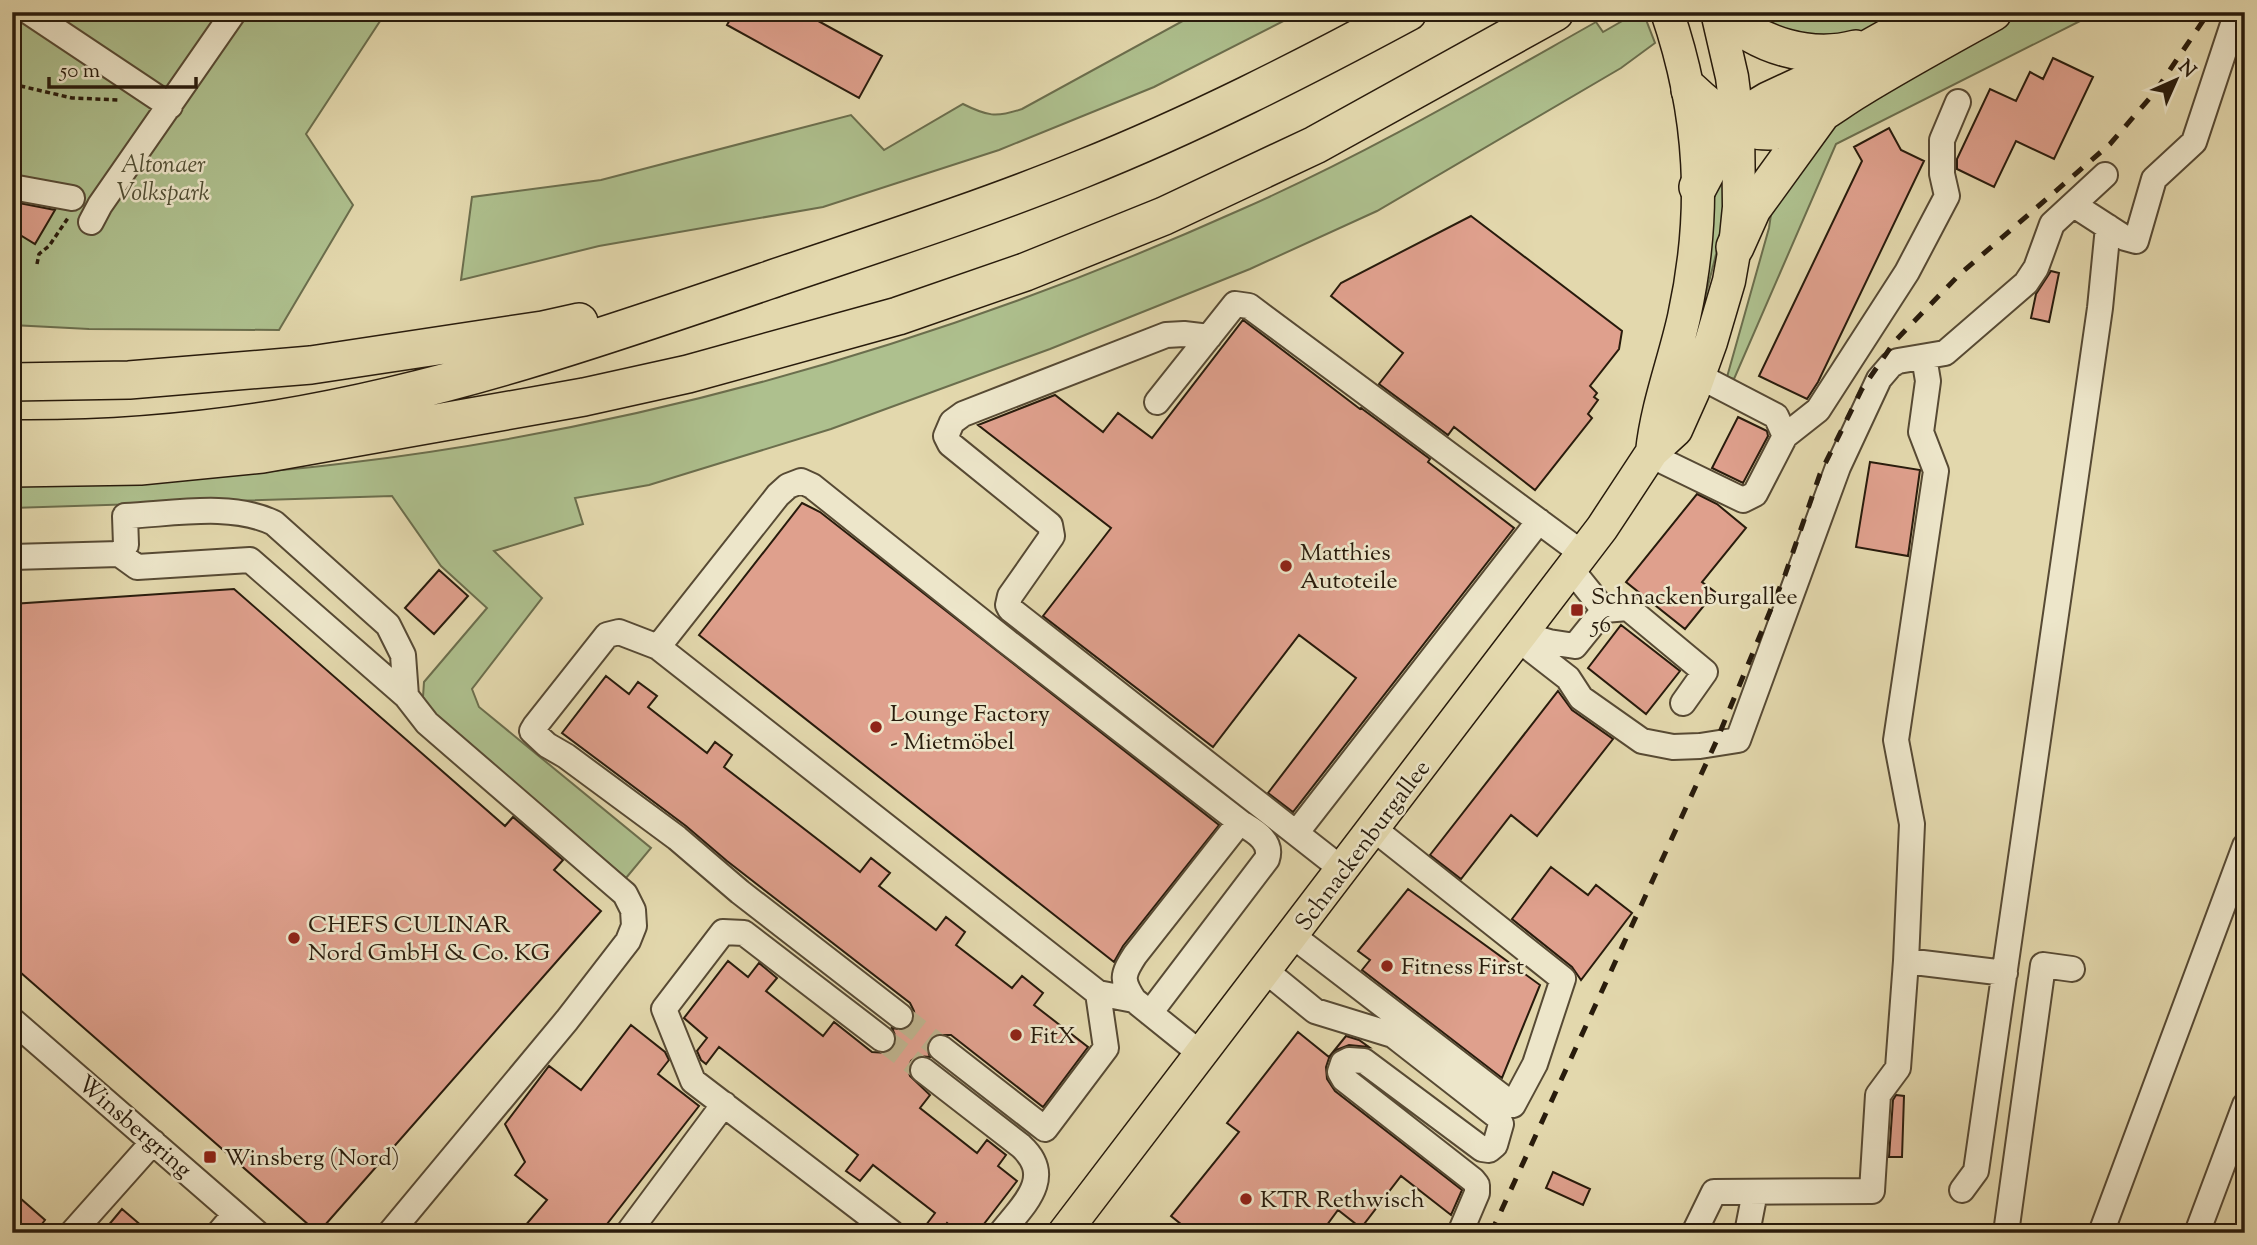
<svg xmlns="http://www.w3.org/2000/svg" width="2257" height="1245" font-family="'Sorts Mill Goudy',serif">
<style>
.green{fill:#aec08e;stroke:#6b6e4d;stroke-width:2}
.building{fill:#dfa08d;stroke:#281b0c;stroke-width:2}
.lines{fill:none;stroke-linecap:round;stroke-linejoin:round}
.minor-tunnel{stroke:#beb28d;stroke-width:24;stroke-dasharray:24 12;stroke-linecap:butt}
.minor-casing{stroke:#574a34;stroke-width:28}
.major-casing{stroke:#281b0c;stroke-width:35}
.highway-casing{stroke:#281b0c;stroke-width:40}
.path{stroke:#281b0c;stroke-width:3.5;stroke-dasharray:5 3.5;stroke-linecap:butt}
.minor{stroke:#ede6ca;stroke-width:24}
.major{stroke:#e3d8ad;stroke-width:32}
.highway{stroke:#e3d8ad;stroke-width:37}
.rail{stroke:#281b0c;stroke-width:5;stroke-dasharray:12 12;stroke-linecap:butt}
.poi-dot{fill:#8f2418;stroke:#ede6ca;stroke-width:2.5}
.labels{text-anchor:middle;stroke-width:5;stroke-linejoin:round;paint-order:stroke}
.park-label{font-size:24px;font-style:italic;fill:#504d33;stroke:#ede6ca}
.poi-label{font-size:24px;fill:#281b0c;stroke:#ede6ca;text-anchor:start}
.street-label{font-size:24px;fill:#281b0c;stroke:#ede6ca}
</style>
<rect width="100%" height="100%" fill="#e3d8ad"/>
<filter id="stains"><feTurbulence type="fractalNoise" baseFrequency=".00286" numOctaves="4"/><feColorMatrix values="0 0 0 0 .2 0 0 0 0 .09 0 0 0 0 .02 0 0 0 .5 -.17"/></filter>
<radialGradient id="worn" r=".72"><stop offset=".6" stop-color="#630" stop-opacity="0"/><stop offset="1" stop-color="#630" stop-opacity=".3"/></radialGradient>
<path class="green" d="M 12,12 L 386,12 L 306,134 L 353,205 L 279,330 L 89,329 L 12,325 Z
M 1199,12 L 1301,12 L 1154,87 L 999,150 L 823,207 L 599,246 L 461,280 L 472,197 L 601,180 L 851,115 L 884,150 L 963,104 C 987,116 996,118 1022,109 Z
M 1638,12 L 1643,12 L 1655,43 L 1621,68 L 1377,211 L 1250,269 L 1050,349 L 831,429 L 649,485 L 575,498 L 583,524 L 494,551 L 542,598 L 472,689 L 479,707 L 651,848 L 626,878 L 433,712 L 423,697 L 424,682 L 487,608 L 441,566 L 392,496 L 12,508 L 12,484 C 124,480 236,477 347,463 C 656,426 957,337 1240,210 C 1363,156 1479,88 1596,22 L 1603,32 Z
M 1750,12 L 1902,12 L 1863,33 L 1800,37 Z
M 2025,12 L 2098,12 L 1836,144 L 1734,379 L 1727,377 L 1769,228 L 1773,201 L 1825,130 L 1863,101 Z
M 1727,157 L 1724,223 L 1698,325 L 1710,207 L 1718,166 Z"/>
<path class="building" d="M 734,12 L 802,12 L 882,56 L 859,98 L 727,25 Z
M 2053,58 L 2093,77 L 2054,159 L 2016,141 L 1994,187 L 1957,169 L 1957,159 L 1990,89 L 2016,101 L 2030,72 L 2043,79 Z
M 1889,128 L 1901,150 L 1924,161 L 1818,382 L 1807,399 L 1759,376 L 1862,161 L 1854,147 Z
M 19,203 L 55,210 L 35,244 L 12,230 L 12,215 Z
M 1471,216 L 1622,331 L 1619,349 L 1590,386 L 1597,393 L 1594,397 L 1598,400 L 1588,414 L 1592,418 L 1535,490 L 1454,427 L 1448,435 L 1379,384 L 1403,353 L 1331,296 L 1341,283 Z
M 2051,271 L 2059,273 L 2049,322 L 2031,318 L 2036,294 Z
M 1243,320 L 1360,409 L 1361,408 L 1430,459 L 1428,462 L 1514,528 L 1293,812 L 1268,793 L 1356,678 L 1299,635 L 1213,747 L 1043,616 L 1111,528 L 978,425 L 1055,395 L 1103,432 L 1118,413 L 1152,438 Z
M 1738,417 L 1767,431 L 1768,436 L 1743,483 L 1712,468 Z
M 1870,462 L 1920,470 L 1908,556 L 1856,547 Z
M 1697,494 L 1717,504 L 1746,528 L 1702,582 L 1715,592 L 1685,629 L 1626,582 Z
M 802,503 L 820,512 L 1219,825 L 1123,946 L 1114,962 L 699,635 Z
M 439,570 L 468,596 L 434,634 L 405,608 Z
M 234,589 L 505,826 L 513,817 L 563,860 L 554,870 L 601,911 L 318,1233 L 12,965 L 12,604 Z
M 1621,625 L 1680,671 L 1646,714 L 1588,668 Z
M 606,676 L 629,694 L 638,682 L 657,696 L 648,707 L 707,753 L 715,742 L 732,755 L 724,767 L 860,872 L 871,858 L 890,873 L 879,886 L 936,930 L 946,917 L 965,932 L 956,945 L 1012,988 L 1022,976 L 1043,993 L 1034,1005 L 1088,1047 L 1043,1107 L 951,1035 L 935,1035 L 926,1045 L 930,1057 L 918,1056 L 911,1061 L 908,1069 L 910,1076 L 930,1095 L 920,1108 L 977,1153 L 987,1140 L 1006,1155 L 998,1166 L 1017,1181 L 977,1233 L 959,1233 L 947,1223 L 940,1233 L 920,1233 L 935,1213 L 873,1165 L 860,1181 L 846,1171 L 858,1155 L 719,1047 L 706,1064 L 701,1060 L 697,1051 L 707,1038 L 684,1018 L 728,961 L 748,977 L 759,963 L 777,978 L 766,991 L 823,1036 L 834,1022 L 872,1052 L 887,1053 L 893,1049 L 897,1040 L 892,1028 L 905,1030 L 911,1026 L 915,1019 L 914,1011 L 910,1003 L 727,861 L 686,826 L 562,733 Z
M 1558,691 L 1572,710 L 1613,739 L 1537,836 L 1511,815 L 1461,879 L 1430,855 Z
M 1551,867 L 1588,895 L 1596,885 L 1632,913 L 1581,980 L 1572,967 L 1512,919 Z
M 1408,889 L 1540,985 L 1502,1078 L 1362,970 L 1370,960 L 1358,951 Z
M 631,1025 L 665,1052 L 669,1060 L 658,1074 L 699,1106 L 600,1233 L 519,1233 L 547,1200 L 515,1175 L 525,1162 L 505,1124 L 549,1066 L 581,1090 Z
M 1298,1032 L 1329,1057 L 1346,1036 L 1359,1040 L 1369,1047 L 1349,1045 L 1336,1050 L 1329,1058 L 1326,1067 L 1327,1079 L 1335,1091 L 1462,1190 L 1451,1215 L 1401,1176 L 1361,1228 L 1338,1210 L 1321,1233 L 1192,1233 L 1171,1216 L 1239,1132 L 1227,1123 Z
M 1896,1095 L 1904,1096 L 1902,1157 L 1889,1157 L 1893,1100 Z
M 1553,1172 L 1590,1189 L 1583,1205 L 1546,1188 Z
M 12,1191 L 45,1220 L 35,1233 L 12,1233 Z
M 122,1209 L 150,1233 L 102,1233 Z"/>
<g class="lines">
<path class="minor-tunnel" d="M 900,1016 L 941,1048
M 882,1039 L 923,1070"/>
<defs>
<path id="minor" d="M 29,12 L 170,106
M 12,187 L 72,198
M 2074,205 L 2125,238 L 2136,241 L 2154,179 L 2194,142 L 2237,12
M 91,222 L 100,205 L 234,12
M 1209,337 L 1184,334 L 1166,335 L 963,414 L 952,422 L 946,436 L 950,444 L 1050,525 L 1052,536 L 1010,596 L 1008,605 L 1010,609 L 1343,870
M 1157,402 L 1235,304 L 1249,306 L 1583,554
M 1785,436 L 1818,410 L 1907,272 L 1947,196 L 1942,174 L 1942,140 L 1958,102
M 1650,455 L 1743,500 L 1755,494 L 1785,436 L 1776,416 L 1699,376
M 119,554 L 126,545 L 125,516 C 172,514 231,502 274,523 L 388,625 L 403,655 L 406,696
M 12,557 L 119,554 L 137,567 L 250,560 L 406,696 L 427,723 L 618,888 L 625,894 L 633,910 L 634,926 L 628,941 L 567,1020 L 390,1233
M 1604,610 L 1628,608 L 1705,672 L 1683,703
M 1522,634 L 1549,642 L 1575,646 L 1604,610 L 1571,569
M 1518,639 L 1568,678 L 1581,698 L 1642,741 L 1673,747 L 1700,746 L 1738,740 L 1838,467 L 1879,379 L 1891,365 L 1898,361 L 1945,353 L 2026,283 L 2036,268 L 2052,224 L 2105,175
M 658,647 L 778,495 L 788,486 L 801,481 L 812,486 L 1005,640 L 1241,823
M 1297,832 L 1539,521
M 1293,936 L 1513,1105 L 1535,1064 L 1563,979 L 1374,829
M 1906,961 L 2005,973
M 1266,971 L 1315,1011 L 1393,1035 L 1498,1117 L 1501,1124 L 1495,1145 L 1489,1150 L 1482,1149 L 1364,1061 L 1349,1060 L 1343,1063 L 1340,1072 L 1344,1079 L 1473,1180 L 1477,1185 L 1477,1193 L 1460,1233
M 1134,1000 C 1121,980 1122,975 1135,955 L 1235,828 L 1241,823 C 1254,831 1273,841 1267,859 L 1150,1013
M 900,1016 L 740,892 L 677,838 L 566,756 L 547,745 L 532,731 L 535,726 L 607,635 L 619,632 L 658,647 L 1098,993 L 1134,1000 L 1201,1054
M 12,1020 L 257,1233
M 882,1039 L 744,933 L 723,932 L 664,1009 L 693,1081 L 892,1233
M 941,1048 L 1045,1129 L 1106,1048 L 1098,993
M 923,1070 L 1021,1146 C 1056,1178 1022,1206 1001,1233
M 1962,1190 L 1976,1171 L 2100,308 L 2108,227
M 72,1233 L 153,1142
M 219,1233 L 235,1214
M 628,1233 L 724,1104
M 1694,1233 L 1714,1192 L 1872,1191 L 1878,1095 L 1898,1068 L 1906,961 L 1912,824 L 1896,740 L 1936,471 L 1921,432 L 1928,381 L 1924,357
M 1747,1233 L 1755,1192
M 2006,1233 L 2043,965 L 2072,969
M 2101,1233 L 2245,846
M 2197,1233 L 2245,1105"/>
<path id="major" d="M 1652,452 C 1657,405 1674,362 1684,317 C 1707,212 1702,114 1667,12
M 1064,1233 L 1602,528 L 1652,452 L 1676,430 L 1693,392 L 1711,342 L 1729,281 L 1735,247 L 1739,207 L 1738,124 L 1732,77 L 1717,12"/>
<path id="highway" d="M 1724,12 C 1757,46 1811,61 1856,49
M 1690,90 C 1711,110 1737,131 1768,131 C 1804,131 1829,106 1858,89 C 1902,62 1948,37 1993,12
M 1698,187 L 1722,142 L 1748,113 L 1768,101 L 1811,81 L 1934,12
M 1735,247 L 1752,209 L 1821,114
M 12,382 L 129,380 L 311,365 L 543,330 L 579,322
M 12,439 C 101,440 190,433 277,419 C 448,391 612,334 775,278 C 878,243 981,210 1082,169 C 1194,124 1302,69 1408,12
M 12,468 L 140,466 L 262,454 L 584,397 L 688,374 L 898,316 L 1025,272 L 1164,216 L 1315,145 L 1555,12"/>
</defs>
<use href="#minor" class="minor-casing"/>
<use href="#major" class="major-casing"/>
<use href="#highway" class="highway-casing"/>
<path class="path" d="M 12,84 L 72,98 L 120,100
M 37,264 L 39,254 L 49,246 L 68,218
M 12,287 L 21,287"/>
<use href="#minor" class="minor"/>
<use href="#major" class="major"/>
<use href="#highway" class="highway"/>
<path class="rail" d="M 1491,1233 L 1716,742 L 1785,575 L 1820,474 L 1862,389 L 1895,341 L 1960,274 L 2110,144 L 2155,92 L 2209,12"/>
</g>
<g class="poi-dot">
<circle cx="1286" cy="566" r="7"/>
<rect x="1570" y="603" width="14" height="14" rx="3.5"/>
<circle cx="876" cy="727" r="7"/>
<circle cx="294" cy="938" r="7"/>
<circle cx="1387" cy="966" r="7"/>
<circle cx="1016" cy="1035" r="7"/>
<rect x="203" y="1150" width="14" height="14" rx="3.5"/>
<circle cx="1246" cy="1199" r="7"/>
</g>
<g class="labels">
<g class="park-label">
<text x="163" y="172">Altonaer<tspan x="163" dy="28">Volkspark</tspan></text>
</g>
<g class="poi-label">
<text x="1300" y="560">Matthies<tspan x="1300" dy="28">Autoteile</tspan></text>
<text x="1591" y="604">Schnackenburgallee<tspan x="1591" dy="28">56</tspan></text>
<text x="890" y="721">Lounge Factory<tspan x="890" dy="28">- Mietmöbel</tspan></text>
<text x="308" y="932">CHEFS CULINAR<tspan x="308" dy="28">Nord GmbH &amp; Co. KG</tspan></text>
<text x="1401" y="974">Fitness First</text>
<text x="1030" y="1043">FitX</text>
<text x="224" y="1165">Winsberg (Nord)</text>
<text x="1260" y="1207">KTR Rethwisch</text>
</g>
<g class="street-label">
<text transform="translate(1362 845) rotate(-53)" y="8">Schnackenburgallee</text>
<text transform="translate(135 1126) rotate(41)" y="8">Winsbergring</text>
</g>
</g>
<rect width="2257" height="1245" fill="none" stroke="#e3d8ad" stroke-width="42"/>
<rect x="14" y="14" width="2229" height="1217" fill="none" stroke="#281b0c" stroke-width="3.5"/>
<rect x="21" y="21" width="2215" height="1203" fill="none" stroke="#281b0c" stroke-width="2"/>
<g transform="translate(2176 80) rotate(45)" stroke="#ede6ca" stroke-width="5" paint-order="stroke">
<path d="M0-5L12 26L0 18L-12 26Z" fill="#281b0c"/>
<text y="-10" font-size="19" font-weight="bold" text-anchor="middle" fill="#281b0c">N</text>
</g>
<path d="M49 77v10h147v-10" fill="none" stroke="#281b0c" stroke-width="3.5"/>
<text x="60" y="77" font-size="21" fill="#281b0c" stroke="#ede6ca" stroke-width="5" paint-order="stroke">50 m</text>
<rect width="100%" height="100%" filter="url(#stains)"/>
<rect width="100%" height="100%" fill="url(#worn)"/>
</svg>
